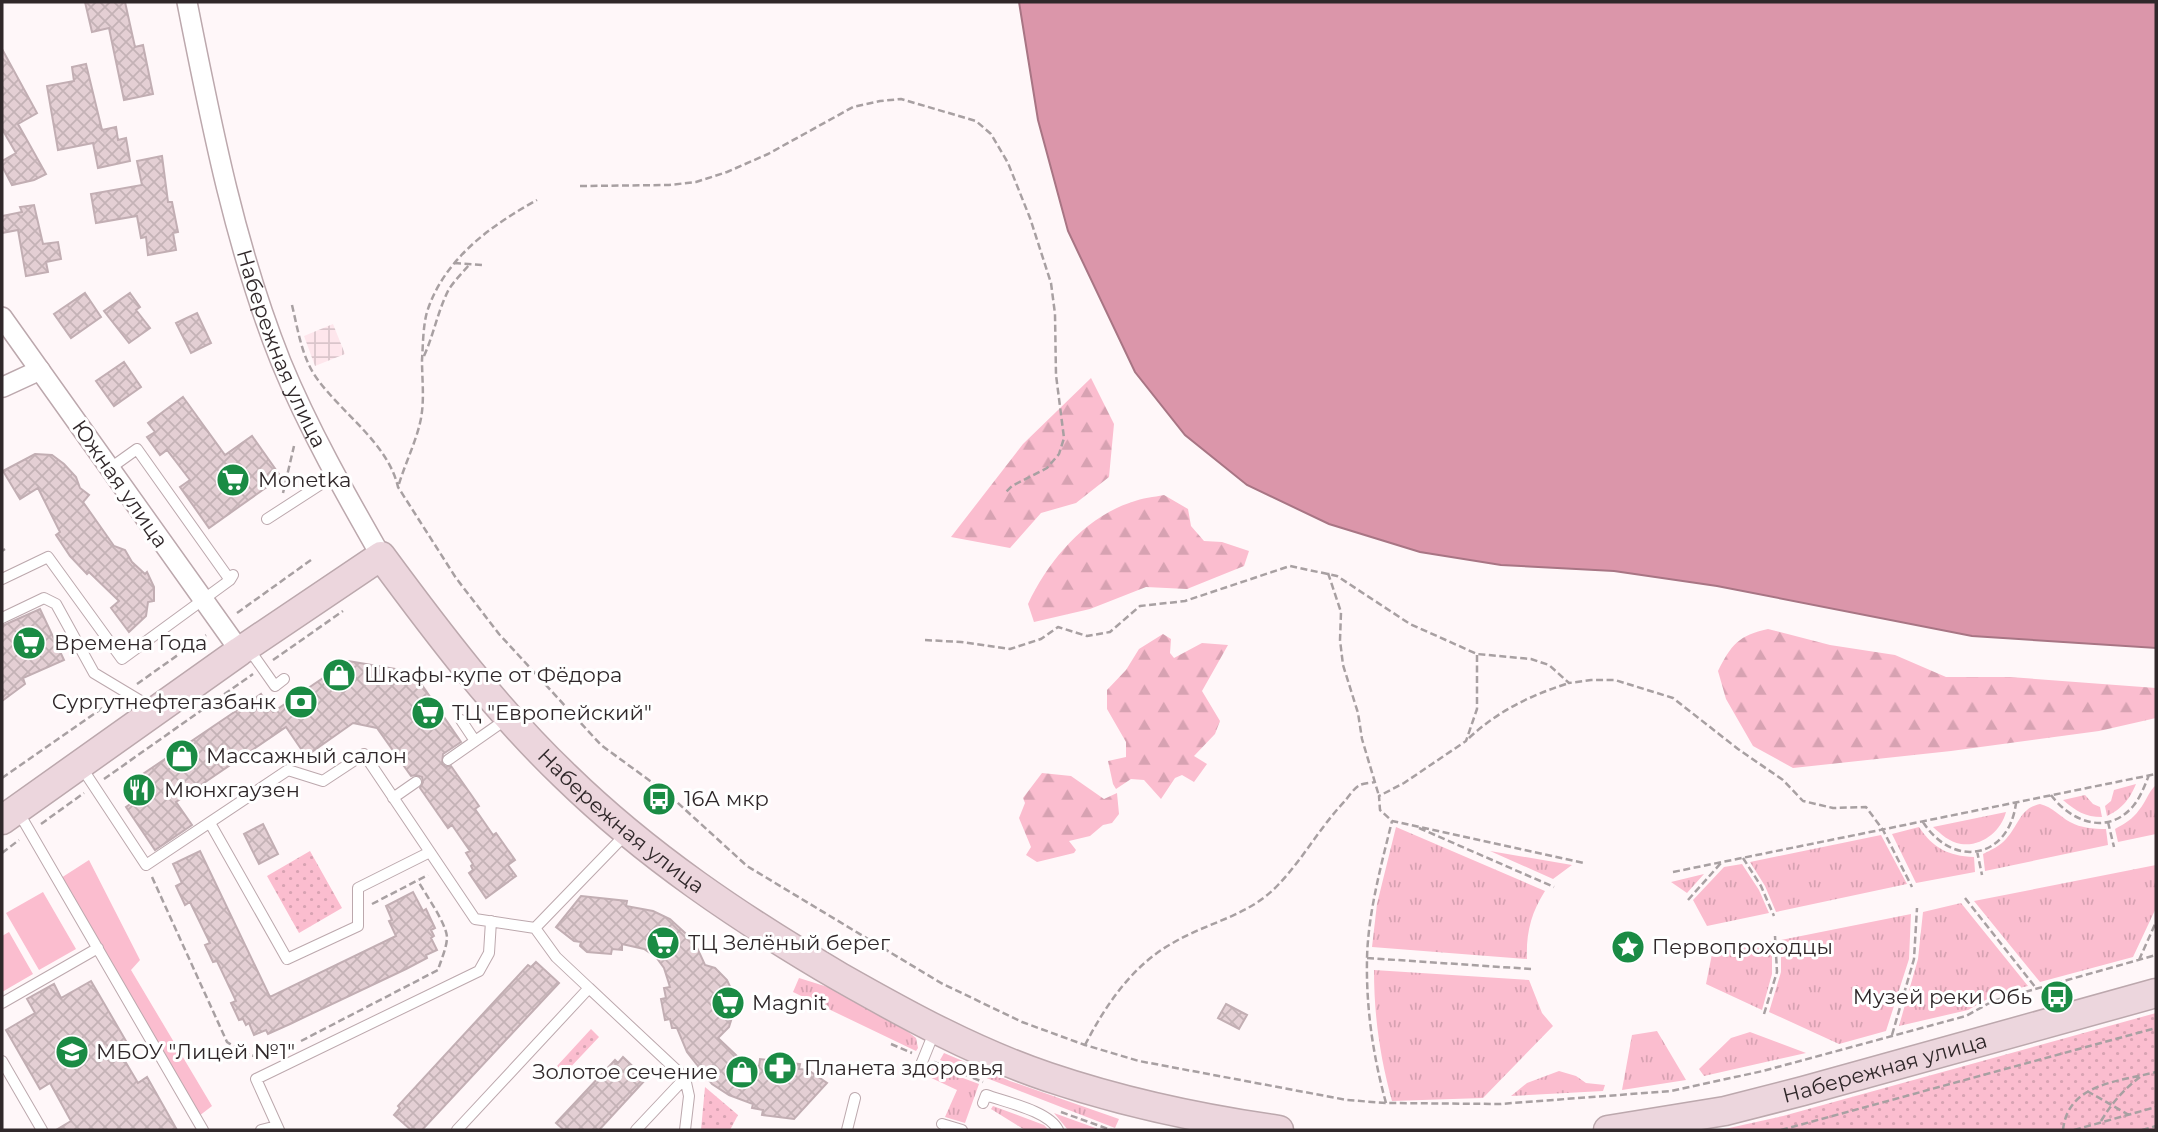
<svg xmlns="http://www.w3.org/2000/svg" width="2158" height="1132" font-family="Montserrat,sans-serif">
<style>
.industrial{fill:url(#industrial-grid)}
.grass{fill:url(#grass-tufts)}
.forest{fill:url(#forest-firs)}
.park{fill:url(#park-dots)}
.pitch{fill:#fbbdcf}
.water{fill:#db96aa;stroke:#a87584;stroke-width:2}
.building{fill:url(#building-cross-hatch);stroke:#c2aeb3;stroke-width:2}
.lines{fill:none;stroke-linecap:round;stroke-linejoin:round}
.service-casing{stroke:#bca8ad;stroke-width:12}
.minor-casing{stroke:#bca8ad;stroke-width:22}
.secondary-casing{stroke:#bca8ad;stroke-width:31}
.path{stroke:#a8a0a2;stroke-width:2.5;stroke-dasharray:7 3.5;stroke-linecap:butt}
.service{stroke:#fff;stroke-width:10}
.minor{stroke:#fff;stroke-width:19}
.secondary{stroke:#ecd6dd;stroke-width:28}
.labels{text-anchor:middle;stroke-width:6;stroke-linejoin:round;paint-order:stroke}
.street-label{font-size:21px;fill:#30282a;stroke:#fff}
.poi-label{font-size:21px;fill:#30282a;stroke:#fff;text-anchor:start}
</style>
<defs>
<pattern id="industrial-grid" width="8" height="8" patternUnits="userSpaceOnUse" patternTransform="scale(1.75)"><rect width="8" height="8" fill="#fee6ec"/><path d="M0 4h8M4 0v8" fill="none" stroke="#dac5cb"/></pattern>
<pattern id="grass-tufts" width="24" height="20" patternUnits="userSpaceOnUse" patternTransform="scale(1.75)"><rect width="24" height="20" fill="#fbbdcf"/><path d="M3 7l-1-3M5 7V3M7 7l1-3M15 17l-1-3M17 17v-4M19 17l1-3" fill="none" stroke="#d7a2b2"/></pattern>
<pattern id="forest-firs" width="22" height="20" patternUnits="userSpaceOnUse" patternTransform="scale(1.75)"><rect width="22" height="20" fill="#fbbdcf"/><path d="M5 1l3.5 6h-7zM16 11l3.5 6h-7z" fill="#d7a2b2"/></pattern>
<pattern id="park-dots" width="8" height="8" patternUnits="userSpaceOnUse" patternTransform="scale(1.75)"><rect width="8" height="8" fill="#fbbdcf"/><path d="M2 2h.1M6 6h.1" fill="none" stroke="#d7a2b2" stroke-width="1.8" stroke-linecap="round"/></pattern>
<pattern id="building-cross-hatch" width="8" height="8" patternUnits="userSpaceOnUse" patternTransform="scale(1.75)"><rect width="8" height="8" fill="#e4cfd4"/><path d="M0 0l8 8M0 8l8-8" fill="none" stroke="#c4b2b6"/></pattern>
</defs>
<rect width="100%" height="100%" fill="#fff7f9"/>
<path class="industrial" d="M 333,324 L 345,354 L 315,366 L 304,336 Z"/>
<path class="grass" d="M 2136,784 C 2129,800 2123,808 2107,816 L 2105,806 L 2111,801 L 2114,790 Z
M 2156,785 L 2156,834 L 2118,842 L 2115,829 C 2124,824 2133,819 2139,810 C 2146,802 2148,792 2156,785 Z
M 2085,795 L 2093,804 L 2100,807 L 2102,817 C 2085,817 2076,811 2063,800 Z
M 2040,804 C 2053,807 2059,816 2070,822 C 2081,828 2093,829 2106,829 L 2108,845 L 1985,871 L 1983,854 C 1991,850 2000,846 2006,839 C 2019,825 2020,808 2040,804 Z
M 2006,812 C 2001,831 1982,847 1961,844 C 1949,842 1941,834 1933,827 Z
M 1396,827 L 1545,891 C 1531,913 1526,933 1527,959 L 1372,947 L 1377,904 Z
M 1919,827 C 1933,848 1948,856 1974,857 L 1975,872 L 1916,883 L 1892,834 Z
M 1881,835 L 1907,884 L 1776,912 L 1765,886 L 1750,862 Z
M 1490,851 L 1572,865 L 1553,879 Z
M 1742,864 L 1759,890 L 1769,913 L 1707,926 L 1693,900 L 1724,867 Z
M 2156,865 L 2156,908 L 2133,957 L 2040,982 L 1974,901 Z
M 1704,874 L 1687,893 L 1671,882 Z
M 1961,903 L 2028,986 L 1998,993 L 1968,1010 L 1899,1026 L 1918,959 L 1923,912 Z
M 1911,914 L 1909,959 L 1886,1031 L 1839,1044 L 1769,1012 L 1781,972 L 1781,940 Z
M 1772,941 L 1772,974 L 1762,1010 L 1706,984 L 1712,954 Z
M 1374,970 L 1529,980 L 1542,1013 L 1553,1026 L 1483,1098 L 1392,1101 C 1380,1057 1374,1016 1374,970 Z
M 799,978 L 831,988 L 907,1031 L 916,1038 L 918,1048 L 916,1051 L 793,992 Z
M 1657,1031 L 1686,1080 L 1622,1090 L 1632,1035 Z
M 1750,1032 L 1806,1053 L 1704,1076 L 1699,1069 L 1731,1038 Z
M 944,1053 L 1010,1081 L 1119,1119 L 1115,1128 L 940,1060 Z
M 928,1065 L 979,1084 L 965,1123 L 945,1117 L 957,1090 L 925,1075 Z
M 1559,1071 L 1576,1076 L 1586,1083 L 1605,1085 L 1603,1091 L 1511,1096 L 1527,1083 Z
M 993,1106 L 1044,1125 L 1049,1130 L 1025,1130 L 991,1109 Z
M 1054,1113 L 1101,1130 L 1068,1130 Z"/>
<path class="forest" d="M 1091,378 L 1114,424 L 1109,477 L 1076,503 L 1041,513 L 1010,548 L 951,537 L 1023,444 Z
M 1164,495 L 1188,509 L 1191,526 L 1204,541 L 1222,542 L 1249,551 L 1244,566 L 1187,589 L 1146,587 L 1090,609 L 1034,622 L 1028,604 C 1048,561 1085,517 1132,502 C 1142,498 1154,497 1164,495 Z
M 1768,629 L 1830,645 L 1895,655 L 1946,677 L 2010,677 L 2156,688 L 2156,718 L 2099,731 L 1951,751 L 1793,768 L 1753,746 L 1726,699 L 1718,671 C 1731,645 1739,635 1768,629 Z
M 1163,634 L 1171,639 L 1170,653 L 1174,658 L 1202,643 L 1228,645 L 1202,691 L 1220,721 L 1215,734 L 1194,756 L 1207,764 L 1194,782 L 1182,775 L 1175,778 L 1161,799 L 1144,780 L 1131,779 L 1116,789 L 1113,784 L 1108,761 L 1126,757 L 1126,742 L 1107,709 L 1107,690 L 1126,670 L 1139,649 Z
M 1042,773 L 1071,776 L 1104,799 L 1117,793 L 1119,814 L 1112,823 L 1103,825 L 1090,836 L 1069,841 L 1076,850 L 1074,853 L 1037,862 L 1026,855 L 1031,847 L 1019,818 L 1025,803 L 1023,798 Z"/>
<path class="park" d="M 310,851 L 342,908 L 299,933 L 267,876 Z
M 2156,1013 L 2156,1130 L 1720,1130 L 1783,1116 Z
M 591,1029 L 599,1037 L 565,1073 L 557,1066 Z
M 705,1087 L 738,1115 L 730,1130 L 701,1130 Z"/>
<path class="pitch" d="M 89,860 L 140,960 L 131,970 L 212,1106 L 199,1116 L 61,878 Z
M 43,892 L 76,949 L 39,970 L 6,913 Z
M 9,932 L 33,974 L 2,992 L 2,936 Z"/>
<path class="water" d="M 1019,2 L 2156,2 L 2156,648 L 1972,636 L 1717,586 L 1614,571 L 1501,565 L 1420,552 L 1329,524 L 1247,485 L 1185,435 L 1135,372 L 1068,231 L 1038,120 Z"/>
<path class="building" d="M 85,2 L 125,2 L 135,47 L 143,45 L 153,94 L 124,100 L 109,28 L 92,32 Z
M 2,49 L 37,113 L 18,124 L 46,174 L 34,180 L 12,185 L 2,166 L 2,161 L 16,153 L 2,129 Z
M 86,64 L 102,130 L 116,127 L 118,140 L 126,138 L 130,161 L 98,168 L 93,143 L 58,150 L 47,86 L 74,81 L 72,67 Z
M 162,156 L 168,202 L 172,202 L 178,232 L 173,233 L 176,250 L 148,255 L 146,237 L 141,238 L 137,216 L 96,223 L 91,194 L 142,185 L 137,161 Z
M 34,205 L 43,244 L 58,242 L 61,259 L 46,262 L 48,272 L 26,276 L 18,230 L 2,233 L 2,216 L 22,212 L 20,207 Z
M 85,293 L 101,317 L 71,338 L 54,314 Z
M 130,293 L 140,307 L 136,310 L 150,328 L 129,343 L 104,311 Z
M 197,313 L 211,343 L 191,353 L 176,323 Z
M 124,362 L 141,387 L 114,406 L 96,381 Z
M 183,397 L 225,455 L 252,436 L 281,477 L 209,528 L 180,487 L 190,480 L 167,450 L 160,455 L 147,437 L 155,432 L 148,423 Z
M 35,454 L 52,455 L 64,464 L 76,477 L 80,488 L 89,495 L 83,502 L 114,546 L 125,550 L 132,562 L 145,574 L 147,572 L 154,587 L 154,601 L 148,602 L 146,616 L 129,632 L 111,608 L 119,601 L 89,572 L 87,574 L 70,556 L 56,535 L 60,532 L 38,488 L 20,499 L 3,471 Z
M 40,609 L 64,660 L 23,678 L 25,684 L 2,701 L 2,626 Z
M 348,661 L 413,672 L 461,742 L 443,754 L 442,764 L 446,767 L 451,766 L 479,806 L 475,809 L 493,835 L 496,833 L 515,860 L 508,865 L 516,876 L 486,898 L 469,873 L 473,870 L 471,866 L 473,864 L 466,853 L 470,851 L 452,825 L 448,828 L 420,788 L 423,782 L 422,777 L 416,775 L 411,776 L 377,728 L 353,723 L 306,756 L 286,727 L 176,802 L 192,825 L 155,850 L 126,807 L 133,802 L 126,792 L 137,784 L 134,780 L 261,694 L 273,712 Z
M 263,824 L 278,854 L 259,864 L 244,834 Z
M 200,851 L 270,997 L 396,936 L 389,921 L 392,920 L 386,906 L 413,892 L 423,911 L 426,909 L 435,928 L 431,930 L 434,936 L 431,938 L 437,950 L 426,955 L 427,958 L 406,969 L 290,1024 L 268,1034 L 266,1030 L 254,1035 L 249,1023 L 246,1025 L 243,1019 L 239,1020 L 231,1003 L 236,1001 L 217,961 L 213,962 L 205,945 L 210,943 L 190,902 L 185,905 L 176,886 L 182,883 L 173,864 Z
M 581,896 L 627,901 L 626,906 L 653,911 L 670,919 L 694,941 L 705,965 L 715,968 L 727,980 L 734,995 L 734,1011 L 729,1027 L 718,1038 L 738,1057 L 759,1067 L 760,1059 L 800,1064 L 799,1069 L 808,1070 L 827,1083 L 794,1119 L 762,1115 L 763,1110 L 752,1108 L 753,1104 L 729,1095 L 712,1084 L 687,1052 L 677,1028 L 672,1028 L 670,1019 L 665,1020 L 661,999 L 666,998 L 664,988 L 670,987 L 664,968 L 656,957 L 644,949 L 622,944 L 622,950 L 612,949 L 611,954 L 587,952 L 580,946 L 581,942 L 574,941 L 556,927 Z
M 536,962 L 559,983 L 422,1130 L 411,1130 L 394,1115 L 400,1108 L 398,1106 L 528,965 L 531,967 Z
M 91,981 L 126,1041 L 116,1046 L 138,1083 L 147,1077 L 177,1130 L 56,1130 L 71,1121 L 50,1083 L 40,1089 L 6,1030 L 35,1013 L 27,999 L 54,984 L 61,998 Z
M 1226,1004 L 1247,1015 L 1239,1029 L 1218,1018 Z
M 623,1057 L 646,1079 L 599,1130 L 564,1130 L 556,1123 L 615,1060 L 618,1063 Z"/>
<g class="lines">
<defs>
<path id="service" d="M 109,469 L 137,449 L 230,580
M 267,519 L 335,475
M 2,579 L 48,557 L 122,659 L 230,580 L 233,575
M 2,618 L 44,598 L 56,604 L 94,673 L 154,709
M 249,649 L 275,686 L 284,679
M 461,720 L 475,741
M 448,760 L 508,718
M 82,768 L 146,865 L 288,770 L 323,781 L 364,754 L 475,919 L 535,928 L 625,835
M 393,798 L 416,782
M 19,813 L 203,1130
M 210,823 L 287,959 L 358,926 L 358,888 L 430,852
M 535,928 L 556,957 L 589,988
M 2,1003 L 98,948
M 2,1061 L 42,1130
M 918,1072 L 935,1030
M 983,1103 L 986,1095 C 1005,1102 1049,1111 1058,1130
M 942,1124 L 962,1130
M 261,1130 L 277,1126
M 279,1130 L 256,1079 L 479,971 L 489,953 L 491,921
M 457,1130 L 589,988 L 685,1078 L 689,1096 L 685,1130
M 636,1130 L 685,1078
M 847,1130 L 855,1098"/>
<g id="minor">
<path id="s1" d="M 187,2 C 211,123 235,247 281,362 C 309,430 345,493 381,556"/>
<path d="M 2,317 L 240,651"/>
<path d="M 2,386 L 3,387 L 40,370"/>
</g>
<g id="secondary">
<path id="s2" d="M 2,820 L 240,651 L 381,556 C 437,632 496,710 565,776 C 647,856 741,919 840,977 C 907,1015 974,1052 1048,1077 C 1122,1102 1201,1119 1279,1130"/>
<path id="s3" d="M 1608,1130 L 1725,1111 L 1803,1091 L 2156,993"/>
</g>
</defs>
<use href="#service" class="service-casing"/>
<use href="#minor" class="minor-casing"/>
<use href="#secondary" class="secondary-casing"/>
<path class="path" d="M 580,186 L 669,185 L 696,182 L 727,172 L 768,154 L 853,107 L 880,101 L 901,99 L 976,121 L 991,134 L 1008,163 L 1030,218 L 1051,283 L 1055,314 L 1056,375 L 1064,438 L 1059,454 L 1047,468 L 1012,486 L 1005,493
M 454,263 L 482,265
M 292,305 C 298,330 302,359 318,380 C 344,415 388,444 398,487 L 456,578 L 499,634 L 601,745 L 668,794 L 747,866 L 941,983 L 1022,1022 L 1085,1045 L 1139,1061 L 1347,1100 L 1386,1103 L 1500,1104 L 1671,1091 L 1763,1071 L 1966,1016 L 1993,1001 L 2156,955
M 424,356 C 434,334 438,310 449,289 C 455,280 463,272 470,264
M 399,484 C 405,464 415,444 420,423 C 425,402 422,381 422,360 C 423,345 423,326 427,312 C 444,259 490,226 537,200
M 283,493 L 294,446
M 2,551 L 5,549
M 1328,573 L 1341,612 L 1340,640 L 1343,665 L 1358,713 L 1362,739 L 1379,796
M 237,613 L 311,560
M 925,640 L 961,642 L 1010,649 L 1041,639 L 1058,627 L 1087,636 L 1110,632 L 1140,606 L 1185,601 L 1290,566 L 1337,576 L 1410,624 L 1477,654 L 1531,659 L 1549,665 L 1569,683 L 1591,680 L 1615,680 L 1673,698 L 1738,749 L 1783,780 L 1803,801 L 1833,808 L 1866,807 L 1883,830 L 1912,887
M 1477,655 L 1477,709 L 1466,741 L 1404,783 L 1379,796 L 1380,810 L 1392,821 L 1584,863
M 273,660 L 343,611
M 137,684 L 206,635
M 271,700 L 275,706
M 1469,738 C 1498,711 1531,695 1569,683
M 2,778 L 114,700
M 104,779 L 253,674
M 2051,795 C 2072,823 2109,836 2134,805 C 2141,796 2145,785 2149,775
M 1923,822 C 1953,869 2009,859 2016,803
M 2108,822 L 2114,847
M 41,824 L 84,793
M 1419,828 L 1554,887
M 1977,851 L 1982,875
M 2,853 L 19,840
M 1743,858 L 1761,886 L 1774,916
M 1673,872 L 2156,774
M 152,877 L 227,1042 C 247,1055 257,1062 279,1051
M 1965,898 L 2036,988
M 1688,900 L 1721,863
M 372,904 L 428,875
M 1367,958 L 1531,969
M 2139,960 L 2156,922
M 1764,1014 L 1777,972 L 1775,936
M 1892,1035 L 1914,959 L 1917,908
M 301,1041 L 438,970 C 441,960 447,947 447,937 C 446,923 426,895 418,881
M 891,1044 L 912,1053
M 1085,1045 C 1105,1006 1132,966 1171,944 C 1207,922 1248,917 1278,885 C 1303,859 1320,827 1345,801 C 1349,796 1354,788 1360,785 C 1364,783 1371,783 1375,782
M 934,1062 L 983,1082
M 2087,1091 L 2129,1115
M 1386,1103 C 1373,1056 1366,1008 1367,959 C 1368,913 1381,866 1392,821
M 1061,1112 L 1111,1130
M 2101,1121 C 2112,1103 2123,1090 2140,1077
M 1781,1130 L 2156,1028
M 2063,1130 C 2068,1083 2118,1082 2156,1072
M 2074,1130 L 2156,1107
M 2142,1130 L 2156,1126"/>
<use href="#service" class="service"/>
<use href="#minor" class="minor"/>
<use href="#secondary" class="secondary"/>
</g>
<defs>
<symbol id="supermarket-disc" viewBox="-11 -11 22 22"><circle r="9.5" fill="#1a8b44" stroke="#fff"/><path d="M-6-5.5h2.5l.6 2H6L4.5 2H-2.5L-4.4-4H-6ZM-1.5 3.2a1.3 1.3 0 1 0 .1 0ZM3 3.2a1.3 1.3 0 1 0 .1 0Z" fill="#fff"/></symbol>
<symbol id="shop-disc" viewBox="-11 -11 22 22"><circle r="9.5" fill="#1a8b44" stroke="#fff"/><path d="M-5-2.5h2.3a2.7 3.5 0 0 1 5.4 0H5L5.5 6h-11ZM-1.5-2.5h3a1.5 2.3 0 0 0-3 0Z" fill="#fff"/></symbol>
<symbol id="bank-disc" viewBox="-11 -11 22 22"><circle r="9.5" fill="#1a8b44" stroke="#fff"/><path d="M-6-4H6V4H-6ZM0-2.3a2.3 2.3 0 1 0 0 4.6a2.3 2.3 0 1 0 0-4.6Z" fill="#fff"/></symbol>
<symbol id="restaurant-disc" viewBox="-11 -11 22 22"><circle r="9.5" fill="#1a8b44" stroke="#fff"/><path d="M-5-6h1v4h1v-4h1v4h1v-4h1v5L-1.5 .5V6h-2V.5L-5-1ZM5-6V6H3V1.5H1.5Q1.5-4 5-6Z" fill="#fff"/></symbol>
<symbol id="bus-disc" viewBox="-11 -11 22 22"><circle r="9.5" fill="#1a8b44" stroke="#fff"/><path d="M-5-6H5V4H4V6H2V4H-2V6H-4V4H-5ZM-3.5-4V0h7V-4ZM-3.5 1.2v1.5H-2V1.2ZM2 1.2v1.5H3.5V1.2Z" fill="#fff"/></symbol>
<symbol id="sight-disc" viewBox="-11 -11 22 22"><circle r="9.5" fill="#1a8b44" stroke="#fff"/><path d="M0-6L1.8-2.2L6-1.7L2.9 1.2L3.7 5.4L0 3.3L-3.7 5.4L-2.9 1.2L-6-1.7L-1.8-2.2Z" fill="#fff"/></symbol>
<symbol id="school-disc" viewBox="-11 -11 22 22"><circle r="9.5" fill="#1a8b44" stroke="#fff"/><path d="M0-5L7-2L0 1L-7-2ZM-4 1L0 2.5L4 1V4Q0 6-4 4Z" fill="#fff"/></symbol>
<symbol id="pharmacy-disc" viewBox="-11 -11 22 22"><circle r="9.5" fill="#1a8b44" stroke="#fff"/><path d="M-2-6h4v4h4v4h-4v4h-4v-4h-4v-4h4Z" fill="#fff"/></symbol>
</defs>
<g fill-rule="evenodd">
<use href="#supermarket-disc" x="214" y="461" width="38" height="38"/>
<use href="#supermarket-disc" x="10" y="624" width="38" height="38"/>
<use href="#shop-disc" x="320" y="656" width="38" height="38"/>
<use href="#bank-disc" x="282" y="683" width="38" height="38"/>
<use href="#supermarket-disc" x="409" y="694" width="38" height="38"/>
<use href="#shop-disc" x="163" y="737" width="38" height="38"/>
<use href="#restaurant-disc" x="120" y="771" width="38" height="38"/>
<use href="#bus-disc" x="640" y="780" width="38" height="38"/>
<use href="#supermarket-disc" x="644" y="924" width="38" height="38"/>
<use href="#sight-disc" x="1609" y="928" width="38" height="38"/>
<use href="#bus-disc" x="2038" y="978" width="38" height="38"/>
<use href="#supermarket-disc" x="709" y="984" width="38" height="38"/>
<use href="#school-disc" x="53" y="1033" width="38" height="38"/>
<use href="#pharmacy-disc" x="761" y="1049" width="38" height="38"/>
<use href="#shop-disc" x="723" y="1053" width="38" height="38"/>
</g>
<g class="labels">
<g class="street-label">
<text dy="7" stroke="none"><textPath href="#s1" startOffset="360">Набережная улица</textPath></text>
<text transform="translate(120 484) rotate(55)" y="7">Южная улица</text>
<text dy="7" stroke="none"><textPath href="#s2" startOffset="821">Набережная улица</textPath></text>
<text dy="7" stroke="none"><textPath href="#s3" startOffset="284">Набережная улица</textPath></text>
</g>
<g class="poi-label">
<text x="258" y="487">Monetka</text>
<text x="54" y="650">Времена Года</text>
<text x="364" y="682">Шкафы-купе от Фёдора</text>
<text x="276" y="709" text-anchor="end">Сургутнефтегазбанк</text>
<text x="452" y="720">ТЦ "Европейский"</text>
<text x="206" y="763">Массажный салон</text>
<text x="164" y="797">Мюнхгаузен</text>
<text x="684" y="806">16А мкр</text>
<text x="688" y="950">ТЦ Зелёный берег</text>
<text x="1652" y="954">Первопроходцы</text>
<text x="2032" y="1004" text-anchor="end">Музей реки Обь</text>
<text x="752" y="1010">Magnit</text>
<text x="96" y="1059">МБОУ "Лицей №1"</text>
<text x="804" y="1075">Планета здоровья</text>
<text x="718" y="1079" text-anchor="end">Золотое сечение</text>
</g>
</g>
<rect width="2158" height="1132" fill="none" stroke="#30282a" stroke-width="7"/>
</svg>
